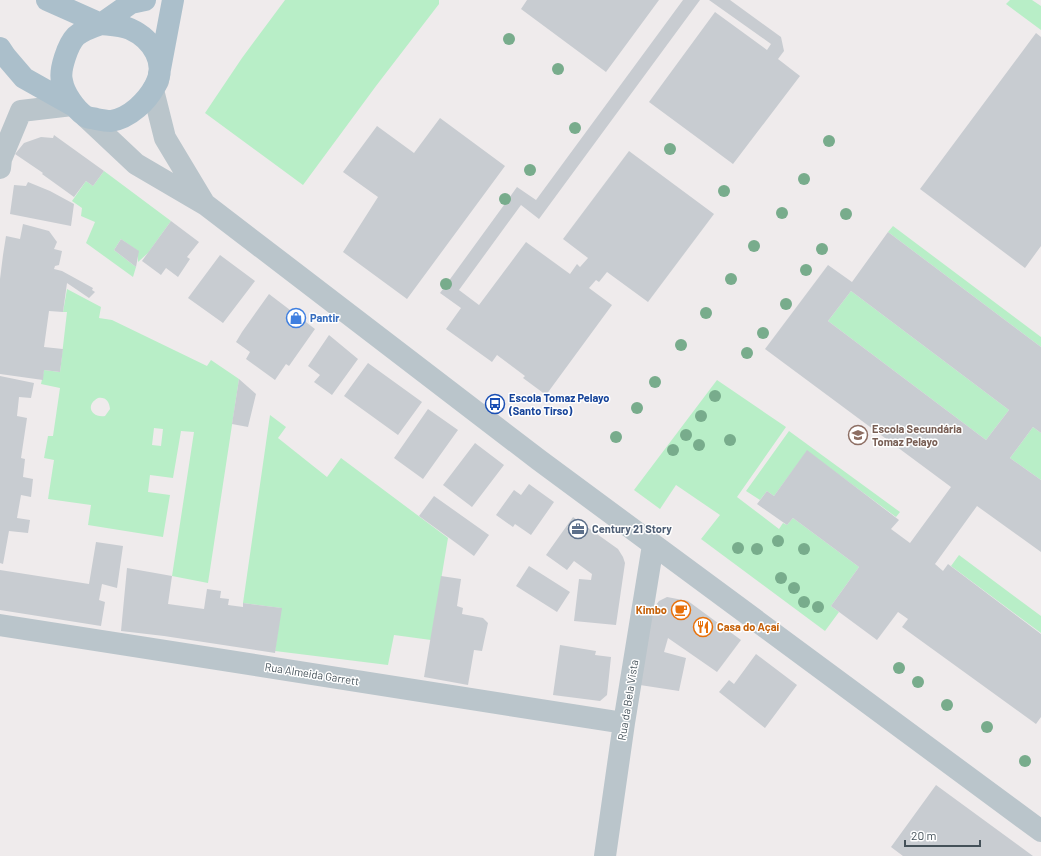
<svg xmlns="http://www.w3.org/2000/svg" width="1041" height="856" font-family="Barlow,sans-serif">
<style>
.green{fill:#b8eec7;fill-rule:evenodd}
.building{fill:#c8ccd1;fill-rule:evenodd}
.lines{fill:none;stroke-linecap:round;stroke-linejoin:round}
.minor{stroke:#bac5cb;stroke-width:22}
.major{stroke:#abbfcb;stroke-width:22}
.tree{fill:#78ac8c}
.labels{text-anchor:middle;stroke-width:3;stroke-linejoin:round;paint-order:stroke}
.shop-label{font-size:11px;font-weight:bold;fill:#366cbe;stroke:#fff;text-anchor:start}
.transit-label{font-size:11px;font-weight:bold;fill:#164399;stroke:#fff;text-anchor:start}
.education-label{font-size:11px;font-weight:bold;fill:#785e54;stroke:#fff;text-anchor:start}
.service-label{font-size:11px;font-weight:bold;fill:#4e5e75;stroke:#fff;text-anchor:start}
.food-label{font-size:11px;font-weight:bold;fill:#c56008;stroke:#fff;text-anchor:end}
.street-label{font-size:11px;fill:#445159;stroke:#fff}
</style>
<rect width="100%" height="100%" fill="#efebec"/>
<path class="green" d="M 285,0 L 439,0 L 439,4 L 376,86 L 303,185 L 205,113 L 242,58 Z
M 1010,0 L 1032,0 L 1041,6 L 1041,30 L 1006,4 Z
M 104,171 L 171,221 L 148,253 L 138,262 L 138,251 L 121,239 L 114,250 L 136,267 L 133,277 L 86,243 L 95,222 L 81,216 L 82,208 L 72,201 L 86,181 L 93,186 Z
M 893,226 L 1041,337 L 1041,347 L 888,232 Z
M 67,289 L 101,307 L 99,318 L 112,320 L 207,366 L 211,360 L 239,379 L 208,583 L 172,576 L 194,432 L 181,431 L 173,478 L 150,475 L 148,492 L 170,495 L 163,537 L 88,525 L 91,505 L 48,499 L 54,460 L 44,458 L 48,436 L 53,436 L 60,388 L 41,384 L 44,370 L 60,372 L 67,312 L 63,312 ZM 98,398 C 106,397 109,401 110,409 L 105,416 C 91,418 85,405 98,398 ZM 154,428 L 163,429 L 161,446 L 152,445 Z
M 851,291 L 1009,410 L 986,440 L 828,321 Z
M 717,380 L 786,427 L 737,497 L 779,529 L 783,523 L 787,525 L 793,518 L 859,567 L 831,606 L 839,612 L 825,631 L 701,539 L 720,515 L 676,485 L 660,509 L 634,490 Z
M 270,415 L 286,427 L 278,438 L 327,477 L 341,458 L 448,538 L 431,640 L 394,635 L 388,665 L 275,651 L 281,608 L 243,603 Z
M 1033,427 L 1041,433 L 1041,480 L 1010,458 Z
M 789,431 L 900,512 L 896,517 L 807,451 L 774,496 L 767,491 L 760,500 L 746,491 Z
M 959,555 L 1041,616 L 1041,633 L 951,566 Z"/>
<path class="building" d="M 527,0 L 659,0 L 606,72 L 521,9 Z
M 683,0 L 700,0 L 539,219 L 521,205 L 459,290 L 479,305 L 526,242 L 570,274 L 577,264 L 580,267 L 588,258 L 563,239 L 629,151 L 714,214 L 648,302 L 607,272 L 599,282 L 596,280 L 589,288 L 612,305 L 546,395 L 523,378 L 525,376 L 497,355 L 492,362 L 446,329 L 461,308 L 440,293 L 517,187 L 536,200 Z
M 709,0 L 730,0 L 781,37 L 784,51 L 778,59 L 800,76 L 733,164 L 649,102 L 715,12 L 767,50 L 771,44 Z
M 1036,33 L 1041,37 L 1041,246 L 1025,268 L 920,189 Z
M 440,118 L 505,166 L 407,299 L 343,252 L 378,197 L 343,172 L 377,126 L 414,153 Z
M 54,135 L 104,171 L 93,186 L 86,181 L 74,197 L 42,174 L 43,173 L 15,154 L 24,143 L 41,137 L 53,138 Z
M 28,182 L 50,191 L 74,204 L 71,226 L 10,214 L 14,185 L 26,186 Z
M 171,221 L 199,242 L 187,257 L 190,259 L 178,277 L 166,268 L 161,275 L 142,261 Z
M 23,224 L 49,231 L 57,242 L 54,249 L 62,251 L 59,265 L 55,266 L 54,269 L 62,271 L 93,288 L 92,290 L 95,292 L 89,298 L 67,283 L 63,312 L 49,311 L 44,347 L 63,349 L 60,372 L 44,370 L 43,380 L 0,374 L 0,279 L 3,255 L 6,236 L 20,239 Z
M 888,232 L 1041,347 L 1041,433 L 1033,427 L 1010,458 L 1041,480 L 1041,552 L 977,506 L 935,564 L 943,571 L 948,564 L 1041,634 L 1041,717 L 1036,724 L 902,627 L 908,619 L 898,612 L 877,640 L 831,606 L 859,567 L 793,518 L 787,525 L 757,504 L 767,491 L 774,496 L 807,450 L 899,520 L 891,529 L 910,543 L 951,487 L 765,349 L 828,265 L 852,282 ZM 851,291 L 1009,410 L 986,440 L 828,321 Z
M 121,239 L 139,251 L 136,267 L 114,250 Z
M 220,255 L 255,281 L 223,323 L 188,298 Z
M 269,294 L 315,329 L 289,366 L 286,364 L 275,380 L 246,359 L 250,352 L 236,342 L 242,332 Z
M 329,335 L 358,359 L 332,395 L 314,382 L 320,375 L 308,366 Z
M 368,363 L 422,402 L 398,435 L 344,396 Z
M 0,376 L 34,383 L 31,398 L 19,397 L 17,416 L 27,418 L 21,458 L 25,459 L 23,477 L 33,479 L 31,497 L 21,495 L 17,518 L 30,520 L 28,533 L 9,531 L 3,564 L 0,563 Z
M 239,379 L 256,394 L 248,427 L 232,424 Z
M 428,409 L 458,430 L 423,479 L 394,458 Z
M 475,443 L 504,465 L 472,507 L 443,485 Z
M 529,484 L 554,502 L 531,535 L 515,524 L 513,527 L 496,515 L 514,490 L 521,495 Z
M 434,496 L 489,535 L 474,556 L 419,516 Z
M 573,517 L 618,549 L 623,557 L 625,563 L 616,625 L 574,621 L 579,579 L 591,580 L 592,574 L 574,561 L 567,570 L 546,555 Z
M 96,542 L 123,546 L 117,588 L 102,584 L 99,600 L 105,602 L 101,626 L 0,610 L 0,570 L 89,584 Z
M 529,566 L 570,592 L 557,612 L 516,586 Z
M 127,568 L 172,576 L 168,604 L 204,609 L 207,589 L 221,591 L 220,598 L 229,599 L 228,605 L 243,607 L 243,603 L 282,608 L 275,653 L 164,636 L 121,631 Z
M 441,576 L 461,579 L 457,606 L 463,608 L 462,614 L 483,618 L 488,623 L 482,651 L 474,650 L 468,685 L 424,677 Z
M 667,597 L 688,601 L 741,640 L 717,672 L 668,638 L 664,652 L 686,658 L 679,691 L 640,685 L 652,610 L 659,601 Z
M 560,645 L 596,651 L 595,655 L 611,657 L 607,695 L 600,701 L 553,695 Z
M 756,654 L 797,685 L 765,728 L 719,692 L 729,680 L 734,684 Z
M 936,785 L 1033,856 L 903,856 L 891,847 Z"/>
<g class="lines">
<path class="minor" d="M 159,75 L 158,81 L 153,90 L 165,138 L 204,203
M 86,117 L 136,164 L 206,205 L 539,460 L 1041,831
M 0,168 L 1,159 L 21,111 L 72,105
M 0,625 L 624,723
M 605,856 L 624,723 L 653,545"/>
<path class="major" d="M 47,0 L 101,24
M 101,24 C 111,25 121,25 130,29 C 152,39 168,63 155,86 C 147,101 130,118 111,121 C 107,121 101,120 96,119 C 93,118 88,118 85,116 C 75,109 64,93 62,81 C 59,70 68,44 76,36 C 83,30 92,27 101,24 Z
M 101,24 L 131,3 L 145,0
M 0,48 L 6,57 L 24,78 L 72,105
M 160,69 L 173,0"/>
</g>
<g class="tree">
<circle cx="509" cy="39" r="6"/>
<circle cx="558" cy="69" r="6"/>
<circle cx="575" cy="128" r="6"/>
<circle cx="829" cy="141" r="6"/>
<circle cx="670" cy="149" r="6"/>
<circle cx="530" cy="170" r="6"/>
<circle cx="804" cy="179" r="6"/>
<circle cx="724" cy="191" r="6"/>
<circle cx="505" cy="199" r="6"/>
<circle cx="782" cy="213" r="6"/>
<circle cx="846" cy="214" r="6"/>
<circle cx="754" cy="246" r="6"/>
<circle cx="822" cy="249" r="6"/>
<circle cx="806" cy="270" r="6"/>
<circle cx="731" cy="279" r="6"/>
<circle cx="446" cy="284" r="6"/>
<circle cx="786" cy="304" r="6"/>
<circle cx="706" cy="313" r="6"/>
<circle cx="763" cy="333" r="6"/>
<circle cx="681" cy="345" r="6"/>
<circle cx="747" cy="353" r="6"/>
<circle cx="655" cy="382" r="6"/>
<circle cx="715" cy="396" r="6"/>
<circle cx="637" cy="408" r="6"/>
<circle cx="701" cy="416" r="6"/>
<circle cx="686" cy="435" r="6"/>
<circle cx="616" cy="437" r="6"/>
<circle cx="730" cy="440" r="6"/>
<circle cx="699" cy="445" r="6"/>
<circle cx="673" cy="450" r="6"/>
<circle cx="778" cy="541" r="6"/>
<circle cx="738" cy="548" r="6"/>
<circle cx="757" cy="549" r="6"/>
<circle cx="804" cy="549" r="6"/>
<circle cx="781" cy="578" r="6"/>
<circle cx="794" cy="588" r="6"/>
<circle cx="804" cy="602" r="6"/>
<circle cx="818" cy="607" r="6"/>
<circle cx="899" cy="668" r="6"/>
<circle cx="918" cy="682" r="6"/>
<circle cx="947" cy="705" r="6"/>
<circle cx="987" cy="727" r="6"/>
<circle cx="1025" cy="761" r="6"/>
</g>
<defs>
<symbol id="shop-ring" viewBox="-11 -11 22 22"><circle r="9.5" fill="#fff" stroke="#3f7fe0" stroke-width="1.5"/><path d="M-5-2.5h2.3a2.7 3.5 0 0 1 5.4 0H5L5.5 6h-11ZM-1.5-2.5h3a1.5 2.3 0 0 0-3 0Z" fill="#3f7fe0"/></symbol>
<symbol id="bus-ring" viewBox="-11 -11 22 22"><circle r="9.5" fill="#fff" stroke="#1a4fb4" stroke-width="1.5"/><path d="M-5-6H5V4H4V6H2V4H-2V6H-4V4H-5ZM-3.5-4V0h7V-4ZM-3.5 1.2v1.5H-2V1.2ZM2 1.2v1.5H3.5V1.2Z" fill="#1a4fb4"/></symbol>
<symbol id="school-ring" viewBox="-11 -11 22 22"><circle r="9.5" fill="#fff" stroke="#8d6e63" stroke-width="1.5"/><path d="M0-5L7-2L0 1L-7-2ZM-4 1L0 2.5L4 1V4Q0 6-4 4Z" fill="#8d6e63"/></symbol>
<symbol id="office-ring" viewBox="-11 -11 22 22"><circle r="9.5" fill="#fff" stroke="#5c6f8a" stroke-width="1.5"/><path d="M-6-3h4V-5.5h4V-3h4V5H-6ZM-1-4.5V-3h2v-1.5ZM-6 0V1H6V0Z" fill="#5c6f8a"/></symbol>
<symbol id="cafe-ring" viewBox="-11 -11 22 22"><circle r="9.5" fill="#fff" stroke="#e8710a" stroke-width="1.5"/><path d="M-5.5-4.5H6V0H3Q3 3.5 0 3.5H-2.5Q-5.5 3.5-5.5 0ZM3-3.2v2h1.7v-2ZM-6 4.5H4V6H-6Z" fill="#e8710a"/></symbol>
<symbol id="restaurant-ring" viewBox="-11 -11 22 22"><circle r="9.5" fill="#fff" stroke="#e8710a" stroke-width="1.5"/><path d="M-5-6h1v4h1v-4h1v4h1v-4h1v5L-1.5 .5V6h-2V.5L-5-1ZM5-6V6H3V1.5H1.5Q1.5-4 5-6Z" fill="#e8710a"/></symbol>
</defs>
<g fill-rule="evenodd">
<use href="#shop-ring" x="285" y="307" width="22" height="22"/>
<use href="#bus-ring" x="484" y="393" width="22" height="22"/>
<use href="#school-ring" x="847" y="424" width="22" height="22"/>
<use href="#office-ring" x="567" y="518" width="22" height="22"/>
<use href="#cafe-ring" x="670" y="599" width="22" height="22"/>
<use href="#restaurant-ring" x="692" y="616" width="22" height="22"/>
</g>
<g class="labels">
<g class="shop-label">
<text x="310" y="322">Pantir</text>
</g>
<g class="transit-label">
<text x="509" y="402">Escola Tomaz Pelayo<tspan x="509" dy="13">(Santo Tirso)</tspan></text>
</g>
<g class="education-label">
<text x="872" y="433">Escola Secundária<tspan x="872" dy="13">Tomaz Pelayo</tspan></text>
</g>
<g class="service-label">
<text x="592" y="533">Century 21 Story</text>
</g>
<g class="food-label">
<text x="667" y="614">Kimbo</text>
<text x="717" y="631" text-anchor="start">Casa do Açaí</text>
</g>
<g class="street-label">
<text transform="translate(312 674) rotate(9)" y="4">Rua Almeida Garrett</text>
<text transform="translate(628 700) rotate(-81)" y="4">Rua da Bela Vista</text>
</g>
</g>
<path d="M905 840v6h75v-6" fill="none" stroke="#445159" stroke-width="2"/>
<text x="911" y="840" font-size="12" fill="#445159" stroke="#ffffff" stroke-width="3" paint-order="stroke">20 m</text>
</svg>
